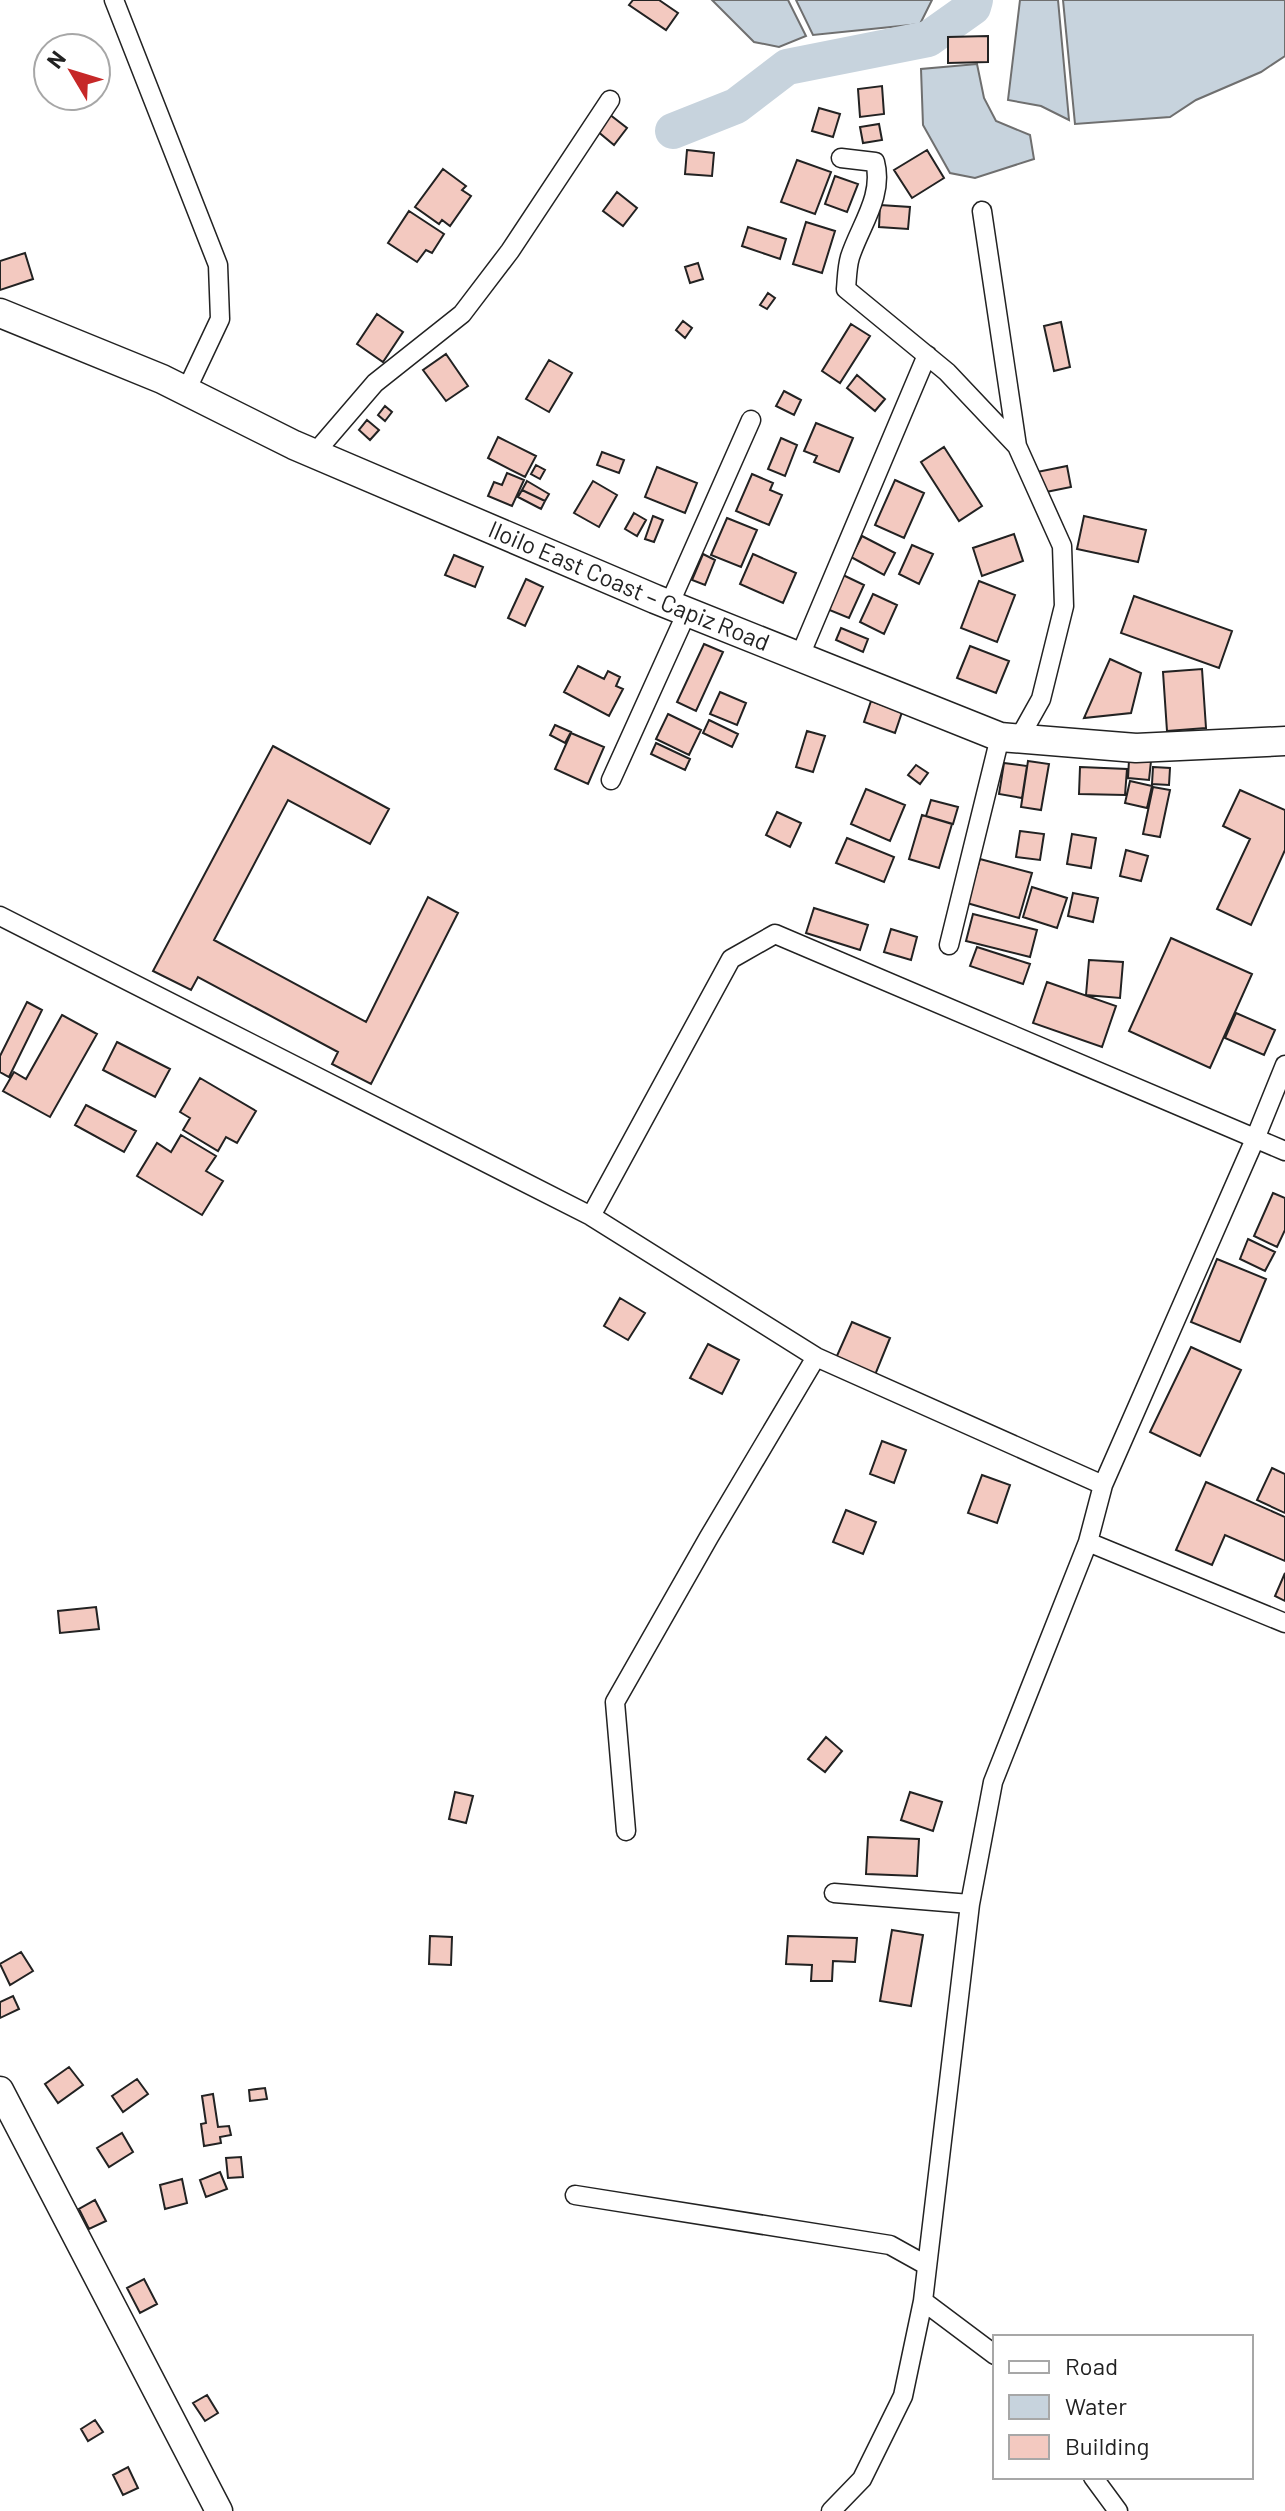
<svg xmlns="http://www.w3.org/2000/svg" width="1285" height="2511" font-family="Barlow,sans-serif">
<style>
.water{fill:#c7d3dd;stroke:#6f6f6f;stroke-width:2}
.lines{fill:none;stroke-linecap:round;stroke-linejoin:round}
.river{stroke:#c7d3dd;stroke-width:36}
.building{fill:#f3c9c0;stroke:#222;stroke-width:2}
.street-casing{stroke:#222;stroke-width:21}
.secondary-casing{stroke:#222;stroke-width:29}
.primary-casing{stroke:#222;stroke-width:31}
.street{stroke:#fff;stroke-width:18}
.secondary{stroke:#fff;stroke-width:26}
.primary{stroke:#fff;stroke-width:28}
.labels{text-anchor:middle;stroke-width:6;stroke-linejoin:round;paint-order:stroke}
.street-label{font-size:24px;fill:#222;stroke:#fff}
</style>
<rect width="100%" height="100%" fill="#fff"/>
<path class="water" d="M 712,0 L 788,0 L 806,36 L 779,47 L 754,42 Z
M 796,0 L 932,0 L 920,24 L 813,35 Z
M 1020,0 L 1058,0 L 1069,120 L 1041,106 L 1008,100 Z
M 1063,0 L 1285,0 L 1285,56 L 1261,72 L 1196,100 L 1170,117 L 1075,124 Z
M 977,64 L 984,98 L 996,121 L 1030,135 L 1034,159 L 975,178 L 950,173 L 923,125 L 921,69 Z"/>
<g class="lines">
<path class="river" d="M 673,131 L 736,106 L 787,67 L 928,39 L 973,7 L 975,0"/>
</g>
<path class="building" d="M 633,0 L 659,0 L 678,13 L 666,30 L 629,5 Z
M 988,36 L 988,62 L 948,63 L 948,37 Z
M 882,86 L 884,114 L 860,117 L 858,89 Z
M 819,108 L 840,114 L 833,137 L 812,131 Z
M 609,114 L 627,128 L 614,145 L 596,130 Z
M 879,124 L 882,140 L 863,143 L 860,127 Z
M 687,150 L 714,153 L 712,176 L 685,174 Z
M 927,150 L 944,178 L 912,198 L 894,170 Z
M 797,160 L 831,172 L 815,214 L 781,202 Z
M 443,169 L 466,186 L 462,190 L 471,196 L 450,226 L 442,220 L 439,224 L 415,207 Z
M 835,176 L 858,184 L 847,212 L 825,204 Z
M 617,192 L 637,208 L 623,226 L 603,211 Z
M 880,205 L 910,207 L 908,229 L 879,227 Z
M 409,211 L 444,234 L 432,253 L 426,250 L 417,262 L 388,243 Z
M 806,222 L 835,231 L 822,273 L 793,264 Z
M 748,227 L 786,239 L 780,259 L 742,246 Z
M 25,253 L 33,279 L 0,290 L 0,261 Z
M 698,263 L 703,279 L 690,283 L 685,267 Z
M 768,293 L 775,298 L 767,309 L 760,305 Z
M 377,314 L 403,332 L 383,362 L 357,344 Z
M 683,321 L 692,328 L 685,338 L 676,330 Z
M 1061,322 L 1070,367 L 1054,371 L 1044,326 Z
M 851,324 L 870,336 L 840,383 L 822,371 Z
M 446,354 L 468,386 L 446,401 L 423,370 Z
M 549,360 L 572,373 L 549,412 L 526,399 Z
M 857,375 L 885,399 L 875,411 L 847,388 Z
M 784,391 L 801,400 L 794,415 L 776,406 Z
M 385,406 L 392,412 L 385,421 L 378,415 Z
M 367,420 L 379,430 L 370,440 L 359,430 Z
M 816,423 L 853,438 L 839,472 L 814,462 L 817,456 L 804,451 Z
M 498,437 L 536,456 L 525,477 L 488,458 Z
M 781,438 L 797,445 L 785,476 L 768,469 Z
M 944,447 L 982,506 L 959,521 L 921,462 Z
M 602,452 L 624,460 L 619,473 L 597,465 Z
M 536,465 L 545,470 L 540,479 L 531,474 Z
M 1067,466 L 1071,487 L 1041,493 L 1037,472 Z
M 657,467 L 697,483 L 685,513 L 645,497 Z
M 507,473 L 524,480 L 512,506 L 488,496 L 494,482 L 502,485 Z
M 752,474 L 773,483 L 770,490 L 782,495 L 769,525 L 736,511 Z
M 895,480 L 924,493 L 904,538 L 875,525 Z
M 527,481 L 549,494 L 545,501 L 522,490 Z
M 593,481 L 617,495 L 599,527 L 574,513 Z
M 522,490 L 545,501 L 541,509 L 518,497 Z
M 634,513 L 646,520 L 637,536 L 625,529 Z
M 653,516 L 663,520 L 654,542 L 645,539 Z
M 1084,516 L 1146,530 L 1138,562 L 1077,549 Z
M 727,518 L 757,530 L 741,567 L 711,555 Z
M 1014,534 L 1023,561 L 982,576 L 973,548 Z
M 862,536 L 895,553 L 884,575 L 851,557 Z
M 912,545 L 933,554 L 919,584 L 899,574 Z
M 703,554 L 715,560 L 705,585 L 692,580 Z
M 753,554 L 796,573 L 783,603 L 740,584 Z
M 454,555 L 483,567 L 475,587 L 445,575 Z
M 843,575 L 864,585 L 849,618 L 827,609 Z
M 526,579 L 543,587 L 525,626 L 508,618 Z
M 979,581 L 1015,595 L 997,642 L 961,628 Z
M 873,594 L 897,605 L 884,634 L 860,622 Z
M 1134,596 L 1232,631 L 1219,668 L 1121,633 Z
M 841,628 L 868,639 L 863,652 L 836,640 Z
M 704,644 L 723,652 L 696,711 L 677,702 Z
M 970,646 L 1009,661 L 996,693 L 957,678 Z
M 1110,659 L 1141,673 L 1131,713 L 1084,718 Z
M 578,666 L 604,679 L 608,671 L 620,677 L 616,686 L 623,689 L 609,716 L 564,692 Z
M 1202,669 L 1206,728 L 1167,731 L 1163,672 Z
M 720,692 L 746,703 L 737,725 L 710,714 Z
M 871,701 L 902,712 L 895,733 L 864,722 Z
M 668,714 L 701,730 L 689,755 L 656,739 Z
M 709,720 L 738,734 L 732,747 L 703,733 Z
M 555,725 L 571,732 L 565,743 L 550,735 Z
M 807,731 L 825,736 L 813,772 L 796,767 Z
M 571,733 L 604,747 L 588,784 L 555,769 Z
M 656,743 L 690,759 L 685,770 L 651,754 Z
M 273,746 L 389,809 L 370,844 L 288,800 L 214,940 L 366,1022 L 428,897 L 458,913 L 371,1084 L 332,1064 L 338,1052 L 198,977 L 191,990 L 153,971 Z
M 1129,760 L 1151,761 L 1149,780 L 1128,778 Z
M 1028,761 L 1049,764 L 1041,810 L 1021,807 Z
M 1004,763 L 1027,766 L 1022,798 L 999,794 Z
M 916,765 L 928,773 L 920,784 L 908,775 Z
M 1080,767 L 1127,769 L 1125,795 L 1079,794 Z
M 1153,767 L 1170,768 L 1169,785 L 1152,784 Z
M 1130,781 L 1152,786 L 1147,808 L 1125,803 Z
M 1153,787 L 1170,790 L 1160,837 L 1143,834 Z
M 866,789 L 905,805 L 890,841 L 851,824 Z
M 1240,790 L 1285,810 L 1285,850 L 1251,925 L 1217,909 L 1250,839 L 1223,826 Z
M 931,800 L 958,807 L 953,824 L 926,816 Z
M 777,812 L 801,823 L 790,847 L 766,835 Z
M 922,815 L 952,824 L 939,868 L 909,859 Z
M 1020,831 L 1044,834 L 1040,860 L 1016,857 Z
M 1072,834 L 1096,838 L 1091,868 L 1067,864 Z
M 847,838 L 894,857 L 884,882 L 836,863 Z
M 1126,850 L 1148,856 L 1141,881 L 1120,876 Z
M 980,859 L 1032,873 L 1019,918 L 967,903 Z
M 1032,887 L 1067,898 L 1057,928 L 1023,917 Z
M 1073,893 L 1098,898 L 1093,922 L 1068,916 Z
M 814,908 L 868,925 L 860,950 L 806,933 Z
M 973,914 L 1037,930 L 1030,957 L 966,941 Z
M 891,929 L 917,937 L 911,960 L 884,952 Z
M 1171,938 L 1252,974 L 1210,1068 L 1129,1031 Z
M 977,947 L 1030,964 L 1023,984 L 970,966 Z
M 1089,960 L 1123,962 L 1120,998 L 1086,995 Z
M 1047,982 L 1116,1006 L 1102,1047 L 1033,1023 Z
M 27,1002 L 42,1010 L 9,1077 L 0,1072 L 0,1056 Z
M 1236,1013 L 1275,1030 L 1264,1055 L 1225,1038 Z
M 62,1015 L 97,1034 L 50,1117 L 3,1091 L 14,1072 L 26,1079 Z
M 117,1042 L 170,1069 L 155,1097 L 103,1070 Z
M 200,1078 L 256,1111 L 237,1143 L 226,1137 L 218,1151 L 183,1130 L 190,1118 L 180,1112 Z
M 86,1105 L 136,1131 L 124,1152 L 75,1125 Z
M 181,1135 L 216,1156 L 206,1171 L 223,1181 L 202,1215 L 137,1176 L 157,1143 L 171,1152 Z
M 1273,1193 L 1285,1198 L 1285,1230 L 1277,1247 L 1254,1236 Z
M 1248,1239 L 1275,1252 L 1265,1271 L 1240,1259 Z
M 1217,1259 L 1266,1279 L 1240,1342 L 1191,1322 Z
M 620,1298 L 645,1313 L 628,1340 L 604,1326 Z
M 852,1322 L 890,1338 L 875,1375 L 836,1358 Z
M 708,1344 L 739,1360 L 722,1394 L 690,1378 Z
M 1191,1347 L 1241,1370 L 1200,1456 L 1150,1432 Z
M 882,1441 L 906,1450 L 894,1483 L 870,1474 Z
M 1272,1468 L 1285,1474 L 1285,1513 L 1257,1500 Z
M 982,1475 L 1010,1485 L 997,1523 L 968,1513 Z
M 1206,1482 L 1285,1517 L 1285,1561 L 1225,1535 L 1212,1565 L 1176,1550 Z
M 846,1510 L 876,1522 L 863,1554 L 833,1542 Z
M 1285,1573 L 1285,1601 L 1275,1596 Z
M 96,1607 L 99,1629 L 60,1633 L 58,1611 Z
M 826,1737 L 842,1751 L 825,1772 L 808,1759 Z
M 455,1792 L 473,1796 L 466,1823 L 449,1819 Z
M 910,1792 L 942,1802 L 933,1831 L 901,1820 Z
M 868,1837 L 919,1839 L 917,1876 L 866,1874 Z
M 892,1930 L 923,1935 L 911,2006 L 880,2001 Z
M 430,1936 L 452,1937 L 451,1965 L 429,1964 Z
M 788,1936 L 857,1938 L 855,1962 L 833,1961 L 832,1981 L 811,1981 L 812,1965 L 786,1964 Z
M 21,1952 L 33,1971 L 10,1985 L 0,1964 Z
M 13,1996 L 19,2009 L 0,2018 L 0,2002 Z
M 69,2067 L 83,2085 L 58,2103 L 45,2084 Z
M 137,2079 L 148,2094 L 123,2112 L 112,2096 Z
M 265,2088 L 267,2099 L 250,2101 L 249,2090 Z
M 213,2094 L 218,2127 L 229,2126 L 231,2135 L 220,2137 L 221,2143 L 204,2146 L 201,2124 L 206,2123 L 202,2096 Z
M 122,2133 L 133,2152 L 109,2167 L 97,2148 Z
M 241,2157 L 243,2177 L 228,2178 L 226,2158 Z
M 220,2172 L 227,2189 L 206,2197 L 200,2180 Z
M 182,2179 L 187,2203 L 165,2209 L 160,2185 Z
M 95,2200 L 106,2221 L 89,2229 L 79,2209 Z
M 144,2279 L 157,2304 L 140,2313 L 127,2288 Z
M 207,2395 L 218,2413 L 205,2421 L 193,2403 Z
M 95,2420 L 103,2432 L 88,2441 L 81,2429 Z
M 128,2467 L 138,2488 L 123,2495 L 113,2475 Z"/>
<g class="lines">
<defs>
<path id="street" d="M 114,0 L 218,265 L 220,319 L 186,391
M 841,158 L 875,162 C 884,196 860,226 850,257 C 847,267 847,278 846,289 L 947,372 L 1017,446
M 982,211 L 1017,446 L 1062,546 L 1064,606 L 1041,699 L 1018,740
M 314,454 L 375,383 L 462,314 L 510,251 L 610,100
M 669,605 L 751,420
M 799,658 L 927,355
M 611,780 L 687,612
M 0,916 L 591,1216 L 816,1357 L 1103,1485 L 1255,1139 L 1285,1065
M 949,945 L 1000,737
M 591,1216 L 731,959 L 775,934 L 1285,1151
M 1088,1542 L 1285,1623
M 626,1831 L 615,1702 L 709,1537 L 816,1357
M 834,1893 L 970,1904
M 575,2195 L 890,2245 L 926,2265
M 923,2301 L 995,2355
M 1093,2477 L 1118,2511
M 831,2511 L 862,2479 L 903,2396 L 923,2301 L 970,1904 L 993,1782 L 1088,1542 L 1103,1485"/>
<path id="secondary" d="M 0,2090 L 219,2511"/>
<g id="primary">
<path id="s1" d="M 0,313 L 162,379 L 294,445 L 655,599 L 1000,737 L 1136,748 L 1285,741"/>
</g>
</defs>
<use href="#street" class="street-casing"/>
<use href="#secondary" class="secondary-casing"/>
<use href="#primary" class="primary-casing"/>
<use href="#street" class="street"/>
<use href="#secondary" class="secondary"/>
<use href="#primary" class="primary"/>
</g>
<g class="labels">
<g class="street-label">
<text dy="8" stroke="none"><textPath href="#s1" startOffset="686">Iloilo East Coast – Capiz Road</textPath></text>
</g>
</g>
<rect x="993" y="2335" width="260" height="144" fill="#ffffff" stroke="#a7a7a7" stroke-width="2"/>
<rect x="1009" y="2361" width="40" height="12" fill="#ffffff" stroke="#a7a7a7" stroke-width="2"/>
<text x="1065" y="2375" font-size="24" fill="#222222">Road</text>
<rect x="1009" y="2395" width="40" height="24" fill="#c7d3dd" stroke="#a7a7a7" stroke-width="2"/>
<text x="1065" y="2415" font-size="24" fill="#222222">Water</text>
<rect x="1009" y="2435" width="40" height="24" fill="#f3c9c0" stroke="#a7a7a7" stroke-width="2"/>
<text x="1065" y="2455" font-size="24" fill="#222222">Building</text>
<g transform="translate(72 72) rotate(308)"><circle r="38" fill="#ffffff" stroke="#a7a7a7" stroke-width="2"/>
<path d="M0-6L14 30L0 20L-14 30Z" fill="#c62828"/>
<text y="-12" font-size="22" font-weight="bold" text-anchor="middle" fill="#222222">N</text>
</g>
</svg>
